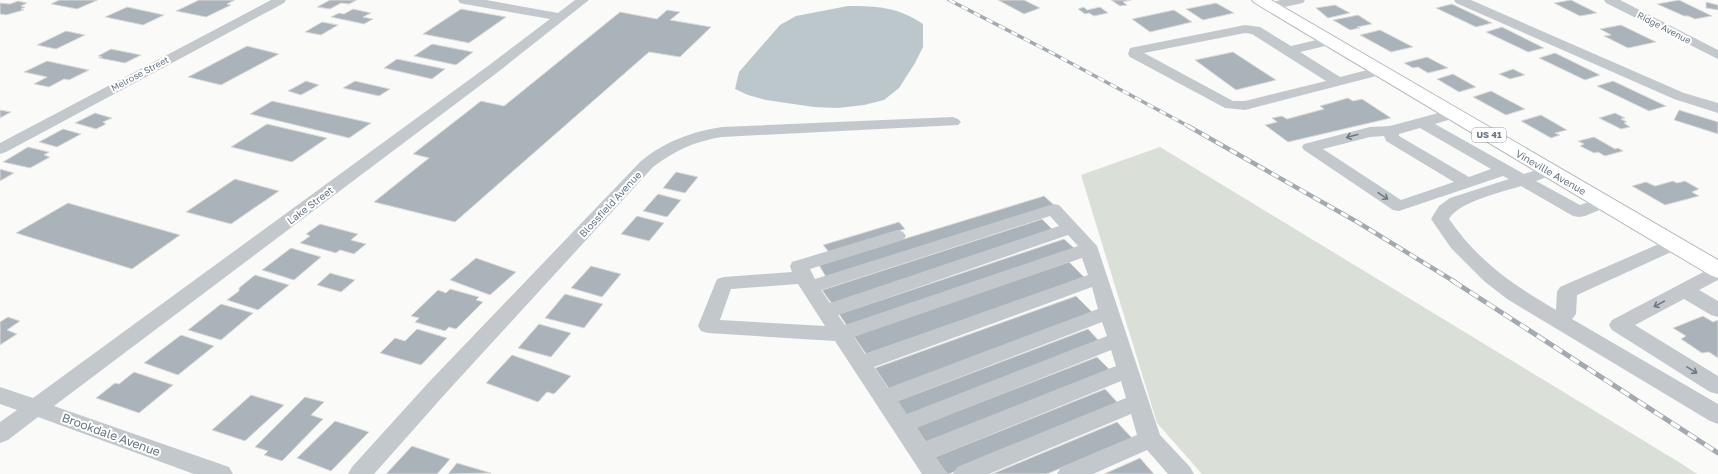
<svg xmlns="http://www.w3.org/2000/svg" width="1718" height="474" font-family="'Golos Text',sans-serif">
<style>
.green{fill:#dadfd7}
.water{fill:#bbc7cb}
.building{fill:#aab3b9;stroke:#dcdcda}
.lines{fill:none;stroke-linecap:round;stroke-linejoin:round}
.major-casing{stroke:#b5babe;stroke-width:2}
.minor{fill:#c3c8cc;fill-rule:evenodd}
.major{fill:#fff;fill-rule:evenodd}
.rail-far2-casing{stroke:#a2aab0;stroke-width:3.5}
.rail-far1-casing{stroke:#a2aab0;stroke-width:4.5}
.rail-casing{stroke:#a2aab0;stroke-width:5}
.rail-far2{stroke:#fff;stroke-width:2.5;stroke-dasharray:7;stroke-linecap:butt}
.rail-far1{stroke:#fff;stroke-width:3;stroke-dasharray:8;stroke-linecap:butt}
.rail{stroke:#fff;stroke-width:3.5;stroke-dasharray:10;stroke-linecap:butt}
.oneway{stroke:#6a7a87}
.labels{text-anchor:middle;stroke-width:4;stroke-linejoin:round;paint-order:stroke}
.far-street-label{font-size:9px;fill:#657683;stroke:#fff}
.shield{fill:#fff;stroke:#939fa8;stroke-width:1}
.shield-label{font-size:9px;font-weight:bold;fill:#657683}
.street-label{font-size:10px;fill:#657683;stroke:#fff}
.near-street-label{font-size:12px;fill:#657683;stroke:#fff}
</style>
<rect width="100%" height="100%" fill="#fafaf8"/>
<path class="green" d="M 1160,147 L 1682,464 L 1697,474 L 1202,474 L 1157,423 L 1081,175 Z"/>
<path class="water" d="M 848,6 C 878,6 897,7 923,24 L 923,47 L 915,63 L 899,88 L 884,100 L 864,105 L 838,108 L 814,107 L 766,100 L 748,95 L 735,89 L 739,72 L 780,25 L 796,16 Z"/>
<path class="building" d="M 59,0 L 98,0 L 77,9 L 51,4 Z
M 199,0 L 235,0 L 227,4 L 231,5 L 206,17 L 176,11 Z
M 330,0 L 357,0 L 349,4 L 341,3 L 330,9 L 317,7 Z
M 998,0 L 1024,0 L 1040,8 L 1024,14 Z
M 1111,0 L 1131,0 L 1123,2 L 1127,5 L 1120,6 Z
M 1571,0 L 1597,13 L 1580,16 L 1554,3 Z
M 1679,0 L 1712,16 L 1695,19 L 1688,16 L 1684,16 L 1657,4 Z
M 18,1 L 27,3 L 21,6 L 25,7 L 21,9 L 24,10 L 6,15 L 0,14 L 0,3 L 10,4 Z
M 1706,2 L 1718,5 L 1718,10 L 1706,8 Z
M 1216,3 L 1234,13 L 1203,20 L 1186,9 Z
M 1452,4 L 1492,23 L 1476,27 L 1436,8 Z
M 1335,5 L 1350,13 L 1328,18 L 1316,8 Z
M 127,7 L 164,15 L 143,25 L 105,17 Z
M 1084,7 L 1087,10 L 1100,7 L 1108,13 L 1094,16 L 1089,13 L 1085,14 L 1078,9 Z
M 353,9 L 371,13 L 363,17 L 373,19 L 364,24 L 331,17 L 339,13 L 344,14 Z
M 461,9 L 506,17 L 469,43 L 423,34 Z
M 667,10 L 680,12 L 670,20 L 711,27 L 680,57 L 649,52 L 455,222 L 374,202 L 429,158 L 413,154 L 481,101 L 504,106 L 620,12 L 657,19 Z
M 1174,10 L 1192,22 L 1150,32 L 1132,19 Z
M 1358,15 L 1372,24 L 1357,27 L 1360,28 L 1350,30 L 1333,20 Z
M 322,22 L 338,25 L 321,35 L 305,32 Z
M 1621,25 L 1656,42 L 1628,48 L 1604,36 L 1611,35 L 1600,29 Z
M 1502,27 L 1544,48 L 1528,52 L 1486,32 Z
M 1380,30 L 1413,47 L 1391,52 L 1360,35 Z
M 66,31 L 85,35 L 56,49 L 37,45 Z
M 432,44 L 473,52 L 456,65 L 414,56 Z
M 247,46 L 279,54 L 221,85 L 188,77 Z
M 111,49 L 141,55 L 125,63 L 99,58 L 102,57 L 98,56 Z
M 1233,52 L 1276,80 L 1236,90 L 1195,60 Z
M 1555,53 L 1600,75 L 1585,80 L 1539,58 Z
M 1427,57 L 1448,68 L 1428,73 L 1418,67 L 1413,68 L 1404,63 Z
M 397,59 L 445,69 L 432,79 L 384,68 Z
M 47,61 L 89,70 L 69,80 L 64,79 L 49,87 L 34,84 L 47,77 L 24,72 Z
M 1513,69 L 1525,75 L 1510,79 L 1499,74 Z
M 1453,74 L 1476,87 L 1459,92 L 1437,79 Z
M 306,81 L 319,85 L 301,95 L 288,91 Z
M 355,81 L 390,89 L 379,96 L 343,88 Z
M 1613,81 L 1666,106 L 1649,111 L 1597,86 Z
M 1491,91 L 1525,109 L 1506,115 L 1473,97 Z
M 1348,98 L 1353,101 L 1362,99 L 1391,118 L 1288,142 L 1265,125 L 1277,122 L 1272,118 L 1282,116 L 1287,119 L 1324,109 L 1320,106 Z
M 272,101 L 371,123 L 349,138 L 250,114 Z
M 0,110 L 11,112 L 0,118 Z
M 1679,110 L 1718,122 L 1718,134 L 1674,120 Z
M 95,113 L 112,118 L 103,122 L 106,124 L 96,129 L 75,123 Z
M 1615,113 L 1625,118 L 1621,119 L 1627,122 L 1624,123 L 1630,127 L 1621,129 L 1599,118 Z
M 1541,115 L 1567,130 L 1555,133 L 1560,135 L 1551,138 L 1521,121 Z
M 267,124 L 327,138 L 292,162 L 231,147 Z
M 63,129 L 81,134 L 57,147 L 39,142 Z
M 1594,137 L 1615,149 L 1618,148 L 1623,151 L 1605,156 L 1598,152 L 1594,153 L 1580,146 L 1584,144 L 1578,141 Z
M 28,147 L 49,152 L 44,155 L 50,157 L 30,168 L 3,162 Z
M 0,169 L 14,173 L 0,181 Z
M 676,172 L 698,177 L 685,193 L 663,188 Z
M 235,179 L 279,191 L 231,224 L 186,212 Z
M 1673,181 L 1677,183 L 1685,181 L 1699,189 L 1692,192 L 1699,196 L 1665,205 L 1632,186 L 1646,182 L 1655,186 Z
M 658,194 L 681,200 L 667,217 L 643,211 Z
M 1044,196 L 1054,205 L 826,277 L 819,265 Z
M 68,203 L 180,235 L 132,269 L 16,233 Z
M 637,216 L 664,223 L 649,241 L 621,234 Z
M 1042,219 L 1054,231 L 832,304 L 822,290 Z
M 899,222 L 905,229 L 829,252 L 823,245 Z
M 320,224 L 358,234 L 351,240 L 366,244 L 354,254 L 340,250 L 336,253 L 300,243 L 310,236 L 306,234 Z
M 1064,239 L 1075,249 L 847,326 L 839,314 Z
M 291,248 L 321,257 L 294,280 L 262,270 Z
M 476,258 L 516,272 L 490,295 L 450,280 Z
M 1069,262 L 1085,278 L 866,354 L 853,335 Z
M 591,266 L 621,274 L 602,297 L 571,288 Z
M 330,273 L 355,280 L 341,292 L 317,285 Z
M 255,275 L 289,285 L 258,310 L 227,300 L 239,291 L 239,288 Z
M 450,289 L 479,297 L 476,300 L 483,302 L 456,329 L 449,327 L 445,331 L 415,322 L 419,318 L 411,316 L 438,290 L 446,293 Z
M 565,294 L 603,304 L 584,328 L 545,318 Z
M 1076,296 L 1094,314 L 889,389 L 875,368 Z
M 221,304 L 253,313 L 221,340 L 188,330 Z
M 1703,316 L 1713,322 L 1718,320 L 1718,358 L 1709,352 L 1702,353 L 1681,339 L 1686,336 L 1673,328 Z
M 8,317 L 20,321 L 7,330 L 17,334 L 0,345 L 0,322 Z
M 539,324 L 571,333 L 551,357 L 518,348 Z
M 417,329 L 447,338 L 421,365 L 380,353 L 395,338 L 405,341 Z
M 1088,329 L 1100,342 L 907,416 L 897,401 Z
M 181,335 L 214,346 L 178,375 L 144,363 Z
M 512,355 L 571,376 L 554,394 L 547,392 L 538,402 L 486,383 Z
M 1097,357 L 1111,371 L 927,444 L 916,427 Z
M 134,372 L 173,385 L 139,413 L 96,398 L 115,383 L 119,384 Z
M 1105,389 L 1119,404 L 949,474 L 947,474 L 935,457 Z
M 251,395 L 284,405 L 245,441 L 212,430 Z
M 305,397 L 324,402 L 311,415 L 323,419 L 282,461 L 264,455 L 268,451 L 255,447 Z
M 335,421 L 369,432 L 331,471 L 297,458 Z
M 1117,422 L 1132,438 L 1047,474 L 992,474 Z
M 412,446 L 450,459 L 437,474 L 386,474 Z
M 1140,458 L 1154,474 L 1104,474 Z
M 457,463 L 491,473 L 448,474 Z"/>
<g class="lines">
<defs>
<path id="major" d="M 1252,0 L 1271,0 L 1718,260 L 1718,278 L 1710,275 L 1255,3 Z"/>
</defs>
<use href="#major" class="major-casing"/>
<path class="minor" d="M 271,0 L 286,0 L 284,3 L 6,152 L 0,154 L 0,143 Z
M 458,0 L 486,0 L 558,13 L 575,0 L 589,0 L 498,72 L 54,406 L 229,467 L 233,474 L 194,474 L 38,417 L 8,440 L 0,443 L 0,422 L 17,410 L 0,404 L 0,387 L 33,398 L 488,66 L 550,19 L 464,4 L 460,3 Z
M 1281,0 L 1305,0 L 1303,3 L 1270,10 L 1266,9 L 1264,6 L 1266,3 Z
M 1454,0 L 1471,0 L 1684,93 L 1718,103 L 1718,113 L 1674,99 L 1456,3 Z
M 1604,0 L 1620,0 L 1718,50 L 1718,59 L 1606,3 Z
M 1245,25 L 1260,27 L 1291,46 L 1329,37 L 1334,38 L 1336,41 L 1334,44 L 1300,52 L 1340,77 L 1379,67 L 1384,68 L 1386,71 L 1384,74 L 1245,110 L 1225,108 L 1130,57 L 1128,54 L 1130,48 ZM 1245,33 L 1252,34 L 1326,81 L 1245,101 L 1233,101 L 1144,53 Z
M 1453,109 L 1458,111 L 1461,114 L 1458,117 L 1435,124 L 1524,174 L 1549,166 L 1555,168 L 1557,171 L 1555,174 L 1536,181 L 1580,205 L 1603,197 L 1609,198 L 1612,202 L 1609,206 L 1585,216 L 1579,217 L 1573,216 L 1521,186 C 1502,192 1458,202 1449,219 C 1479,262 1512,284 1556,310 L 1557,292 L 1560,287 L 1668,240 L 1674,238 L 1680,240 L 1683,244 L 1680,248 L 1577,295 L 1576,314 L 1572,319 L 1718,404 L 1718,424 L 1710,421 L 1507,299 L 1484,281 L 1451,248 L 1431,219 L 1439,206 L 1450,198 L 1509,179 L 1503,176 L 1399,211 L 1393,210 L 1304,150 L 1302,147 L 1304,144 L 1370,127 L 1390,126 ZM 1420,128 L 1491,169 L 1469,177 L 1399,136 L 1399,134 ZM 1384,136 L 1386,141 L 1454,182 L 1401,200 L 1323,149 L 1370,137 Z
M 953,117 L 958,119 L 961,122 L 958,125 L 722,137 C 695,141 674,151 653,167 L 445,394 L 374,474 L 348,474 L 352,467 L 429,382 L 641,161 C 666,141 691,132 722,127 Z
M 1053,204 L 1059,205 L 1097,246 L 1160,435 L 1190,467 L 1194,474 L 1168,474 L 1147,450 L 1093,474 L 1057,474 L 1061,467 L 1137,435 L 1131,414 L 989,474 L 953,474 L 957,467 L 1126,398 L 1121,381 L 936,457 L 947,474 L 922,474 L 835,341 L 708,333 L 701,331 L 698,326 L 717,279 L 724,277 L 792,272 L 790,266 L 792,262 L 897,230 L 903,232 L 906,236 L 903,240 L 810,269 L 815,279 ZM 1050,216 L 1059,226 L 830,303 L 821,290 ZM 1068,235 L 1078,246 L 845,325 L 838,315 ZM 1082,258 L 1088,275 L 865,354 L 854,337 ZM 798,284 L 825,326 L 720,320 L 731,289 ZM 1092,287 L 1098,309 L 888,388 L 874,367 ZM 1102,322 L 1107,336 L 907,414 L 898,401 ZM 1111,350 L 1116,366 L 926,441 L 917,428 Z
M 1718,266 L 1718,280 L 1699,290 L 1718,301 L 1718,317 L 1711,315 L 1684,299 L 1635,325 L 1718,376 L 1718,394 L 1710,392 L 1612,330 L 1609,325 L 1612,320 L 1711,268 Z"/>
<use href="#major" class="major"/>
<defs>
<path id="rail-far2" d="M 949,0 L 1052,53 L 1190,127"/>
<path id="rail-far1" d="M 1188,126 L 1359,223 L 1455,282"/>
<path id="rail" d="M 1453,281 L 1718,453"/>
</defs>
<use href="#rail-far2" class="rail-far2-casing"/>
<use href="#rail-far1" class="rail-far1-casing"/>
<use href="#rail" class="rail-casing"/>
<use href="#rail-far2" class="rail-far2"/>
<use href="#rail-far1" class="rail-far1"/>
<use href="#rail" class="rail"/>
</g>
<defs><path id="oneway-shaft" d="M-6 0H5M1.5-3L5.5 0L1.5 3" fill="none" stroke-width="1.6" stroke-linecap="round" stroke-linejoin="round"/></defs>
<g class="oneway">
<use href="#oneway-shaft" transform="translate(1352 136) rotate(165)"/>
<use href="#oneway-shaft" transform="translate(1383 196) rotate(34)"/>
<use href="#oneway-shaft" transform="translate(1659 304) rotate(152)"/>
<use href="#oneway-shaft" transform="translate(1692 370) rotate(32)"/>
</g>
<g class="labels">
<g class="far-street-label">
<text transform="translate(1664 28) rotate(27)" y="3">Ridge Avenue</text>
<text transform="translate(140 74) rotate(-28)" y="3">Melrose Street</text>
</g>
<rect class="shield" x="1472" y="128" width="34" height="14" rx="3"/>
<g class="shield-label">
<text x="1489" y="138">US 41</text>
</g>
<g class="street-label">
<text transform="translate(1551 172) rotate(30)" y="4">Vineville Avenue</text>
<text transform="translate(610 204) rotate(-47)" y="4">Blossfield Avenue</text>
<text transform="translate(310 205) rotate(-37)" y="4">Lake Street</text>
</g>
<g class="near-street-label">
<text transform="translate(111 435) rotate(20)" y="4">Brookdale Avenue</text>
</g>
</g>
</svg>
